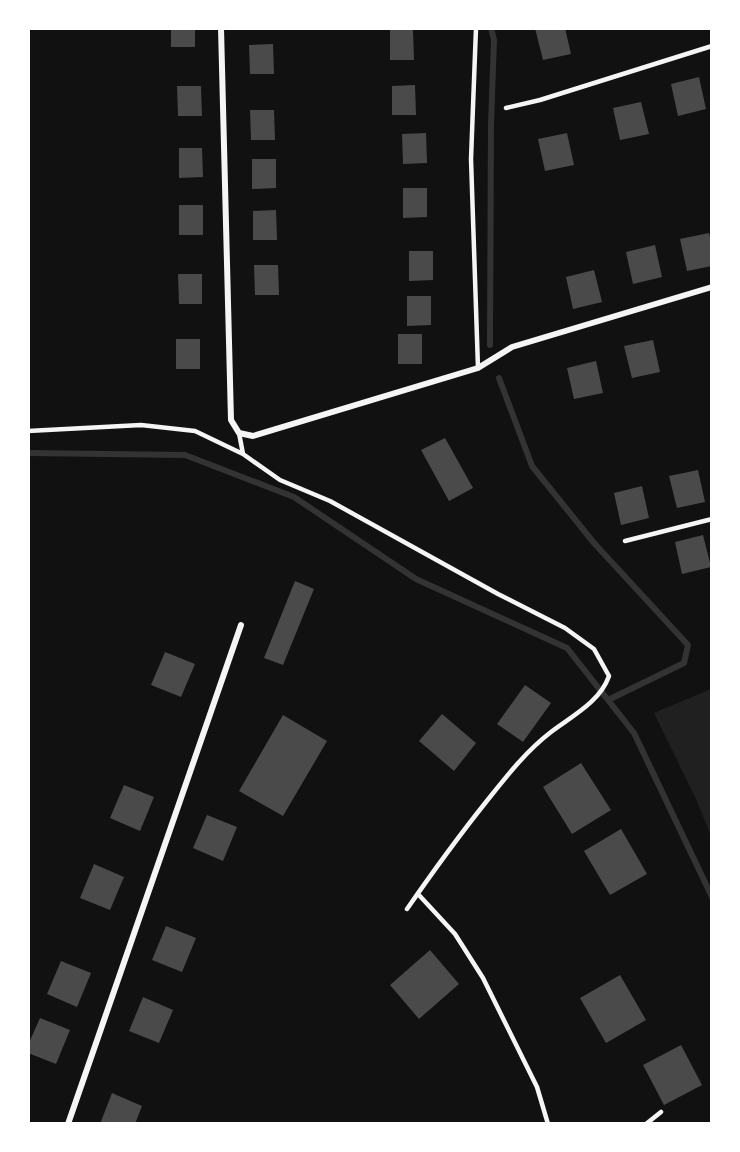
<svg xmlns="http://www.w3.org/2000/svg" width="740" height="1152" font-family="'Exo 2',sans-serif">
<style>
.green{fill:#202020}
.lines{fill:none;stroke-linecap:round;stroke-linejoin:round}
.stream{stroke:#333;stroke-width:6}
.building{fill:#4a4a4a}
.service{stroke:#f5f5f5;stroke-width:4.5}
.minor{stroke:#f5f5f5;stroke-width:6}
</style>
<rect width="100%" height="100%" fill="#111"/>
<path class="green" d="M 711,689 L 712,689 L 711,836 L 696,799 L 654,713 Z"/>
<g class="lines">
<path class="stream" d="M 490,345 L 491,124 L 494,40 L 491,28
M 499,378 L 532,466 L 594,543 L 688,645 L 684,663 L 608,700
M 28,453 L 185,455 L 294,497 L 416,579 L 567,648 L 634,733 L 712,897"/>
</g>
<path class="building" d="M 171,28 L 195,28 L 195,47 L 171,47 Z
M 535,28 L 565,28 L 571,54 L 543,60 Z
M 390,30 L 413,30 L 414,60 L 390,60 Z
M 273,44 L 274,74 L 250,74 L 249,45 Z
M 699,77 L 706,109 L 678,116 L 671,84 Z
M 415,85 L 416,115 L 392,115 L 392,86 Z
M 177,86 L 201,86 L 202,116 L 178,116 Z
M 641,102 L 649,134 L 620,140 L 613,108 Z
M 250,110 L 274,110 L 275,140 L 251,140 Z
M 426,133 L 427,163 L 403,164 L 402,134 Z
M 567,133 L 574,165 L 545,171 L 538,139 Z
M 179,148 L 202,148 L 203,177 L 179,178 Z
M 252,159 L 276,159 L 276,188 L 252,189 Z
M 403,188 L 427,188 L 427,217 L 403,218 Z
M 179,205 L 203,205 L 203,235 L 179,235 Z
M 276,210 L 277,240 L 253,240 L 253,211 Z
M 709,233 L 712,246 L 712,266 L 687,271 L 680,239 Z
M 655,245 L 662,277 L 633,284 L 626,252 Z
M 409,251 L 433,251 L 433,280 L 409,281 Z
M 254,265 L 278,265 L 279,295 L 255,295 Z
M 594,270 L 602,302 L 573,309 L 566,277 Z
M 178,274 L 202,274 L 202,304 L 179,304 Z
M 407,296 L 431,296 L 431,325 L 407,326 Z
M 398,334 L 422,334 L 422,364 L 398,364 Z
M 176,339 L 200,339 L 200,369 L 176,369 Z
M 653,340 L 660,372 L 632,378 L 624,346 Z
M 596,361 L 603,393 L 574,399 L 567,368 Z
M 445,438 L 473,488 L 449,501 L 421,450 Z
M 698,470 L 705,502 L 677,508 L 669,476 Z
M 642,486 L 649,518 L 621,525 L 614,493 Z
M 703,535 L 711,567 L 682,574 L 675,542 Z
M 295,581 L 314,589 L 283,665 L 264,658 Z
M 165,652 L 195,664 L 181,697 L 151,685 Z
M 525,685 L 551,703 L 523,742 L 497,724 Z
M 442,714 L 476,743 L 454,771 L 419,741 Z
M 283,715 L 327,741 L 283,816 L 239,791 Z
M 581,763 L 611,810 L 572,834 L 543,787 Z
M 124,785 L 154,797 L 140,831 L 110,818 Z
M 207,815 L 237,827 L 223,861 L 193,848 Z
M 621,829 L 647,874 L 610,895 L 584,851 Z
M 94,864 L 124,877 L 110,910 L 80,898 Z
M 166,926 L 196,938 L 182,972 L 152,960 Z
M 430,950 L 459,984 L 419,1019 L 390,985 Z
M 61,961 L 91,973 L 77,1007 L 47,994 Z
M 620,975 L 646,1020 L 606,1043 L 580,998 Z
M 143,997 L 173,1010 L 159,1043 L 129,1031 Z
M 40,1018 L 70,1030 L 56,1064 L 28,1053 L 28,1045 Z
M 681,1045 L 702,1085 L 664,1105 L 643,1065 Z
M 112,1093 L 142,1106 L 135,1124 L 100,1124 Z"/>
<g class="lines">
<path class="service" d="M 476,28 L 471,159 L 478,368
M 506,108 L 540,100 L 712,46
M 28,431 L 141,425 L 195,431 L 243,454
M 239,433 L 243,454 L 280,480 L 330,501 L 498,594 L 565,628 L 594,649 L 609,676 C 600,702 572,716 551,732 C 525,752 506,777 486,802 C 458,837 432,873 407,909
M 625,541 L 712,519
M 418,894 L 455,934 L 483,978 L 537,1087 L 548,1124
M 646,1124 L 661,1112"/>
<path class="minor" d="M 221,28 L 231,420 L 239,433 L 253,436 L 478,368 L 512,347 L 712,287
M 68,1124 L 241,625"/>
</g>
<rect width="740" height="1152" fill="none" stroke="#ffffff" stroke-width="60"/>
</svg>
